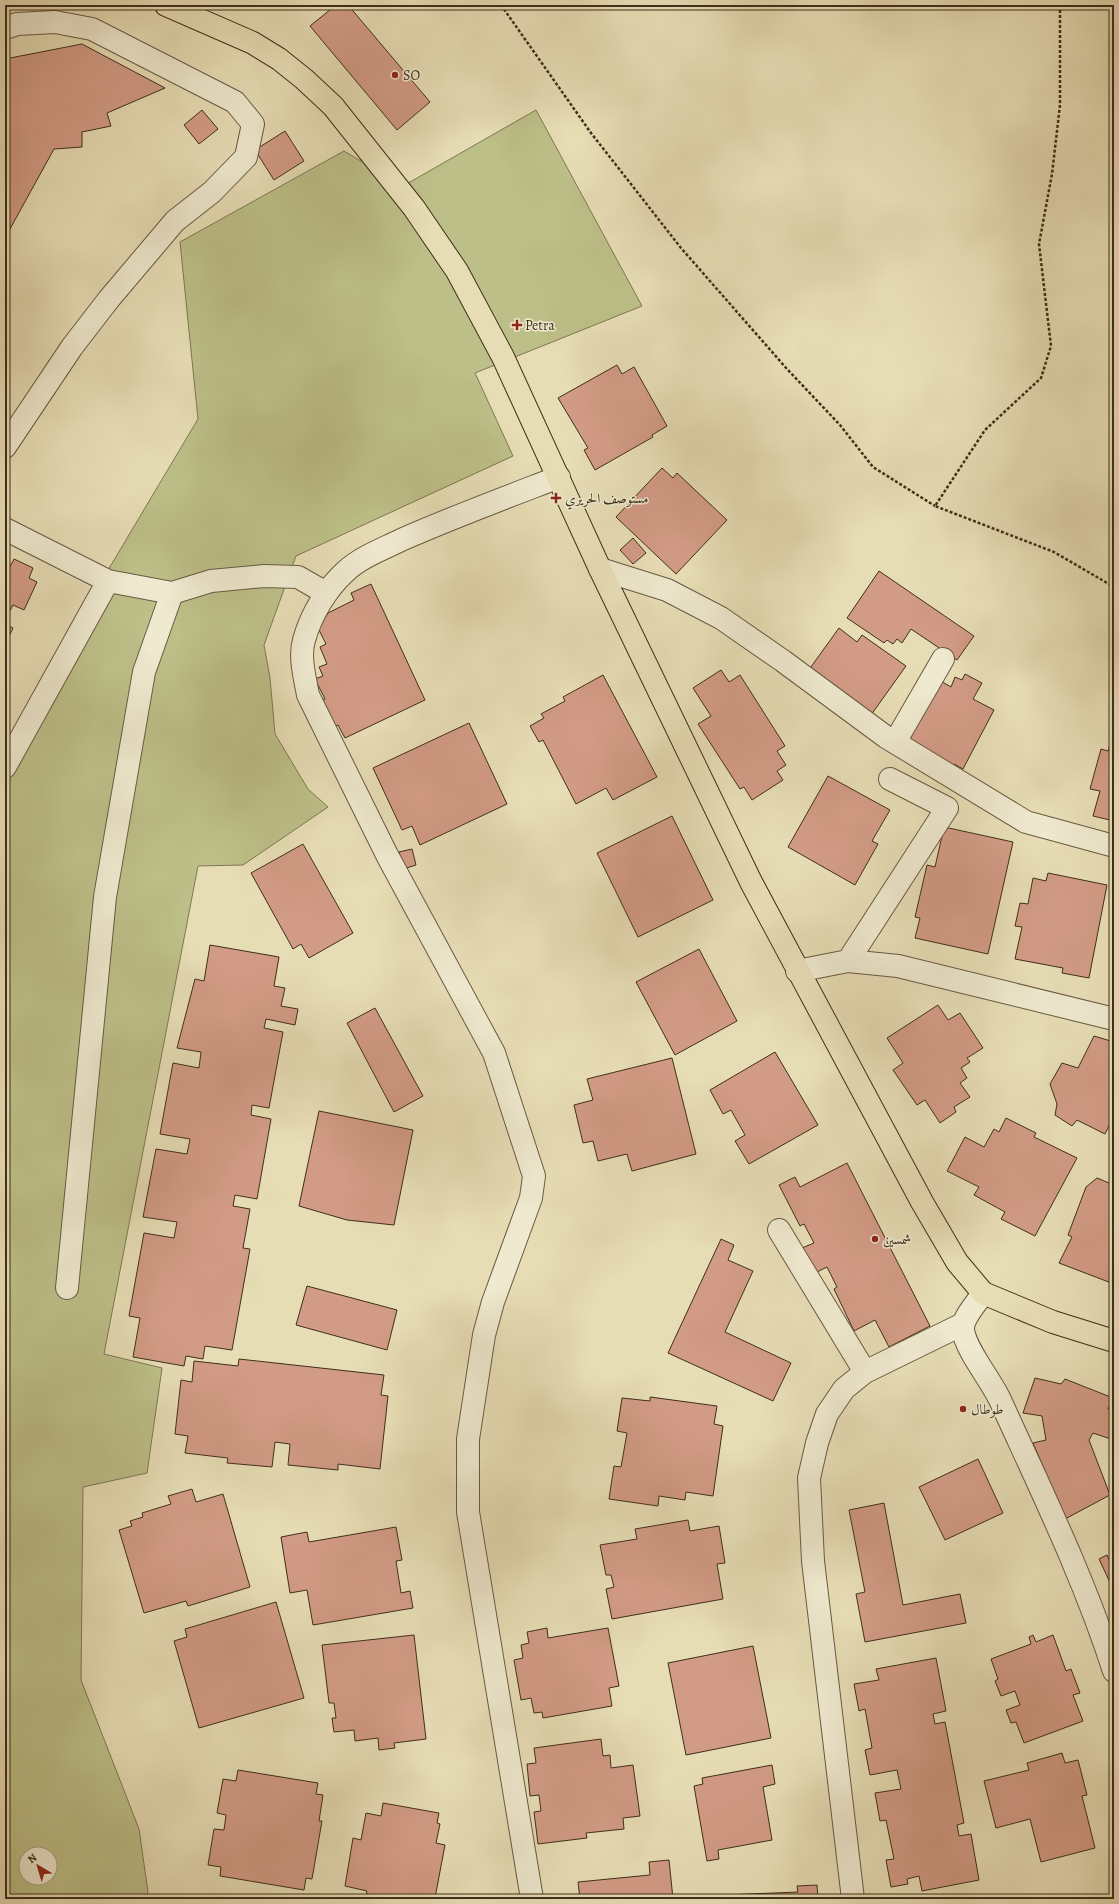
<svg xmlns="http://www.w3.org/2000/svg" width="1119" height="1904" font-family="Alegreya,Amiri,serif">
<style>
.green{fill:#bdbf88;stroke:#7e7752;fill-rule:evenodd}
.building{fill:#d29b85;stroke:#3e2f1b}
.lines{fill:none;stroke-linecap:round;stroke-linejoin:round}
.minor-casing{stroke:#685a42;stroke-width:24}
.major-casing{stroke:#3e2f1b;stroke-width:24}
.path{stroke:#3e2f1b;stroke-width:2.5;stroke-dasharray:3 2;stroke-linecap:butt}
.minor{stroke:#efe9cf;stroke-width:22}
.major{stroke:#e7ddb5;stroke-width:22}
.poi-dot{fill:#8f2418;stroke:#efe9cf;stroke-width:1.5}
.labels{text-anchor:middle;stroke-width:3;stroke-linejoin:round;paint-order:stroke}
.poi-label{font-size:14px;fill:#3e2f1b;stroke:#efe9cf;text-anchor:start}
</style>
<rect width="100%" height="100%" fill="#e7ddb5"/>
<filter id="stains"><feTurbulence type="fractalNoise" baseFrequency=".005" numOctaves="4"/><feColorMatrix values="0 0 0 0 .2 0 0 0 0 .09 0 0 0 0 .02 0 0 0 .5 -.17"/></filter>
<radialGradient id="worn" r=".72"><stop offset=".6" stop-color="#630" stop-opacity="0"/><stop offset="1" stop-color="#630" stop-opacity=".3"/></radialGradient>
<path class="green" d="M 536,110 L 642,306 L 475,373 L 513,456 L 296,556 L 264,645 L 270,678 L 275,734 L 308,789 L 328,807 L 243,865 L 198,866 L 104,1354 L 162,1368 L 147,1473 L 83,1487 L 81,1680 L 139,1829 L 148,1892 L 145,1899 L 5,1899 L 5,743 L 198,419 L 180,242 L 344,151 L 403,186 ZM 26,1854 L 50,1854 L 50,1878 L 26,1878 Z"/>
<path class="building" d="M 336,5 L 348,5 L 430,102 L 397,130 L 310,26 Z
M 82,44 L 165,88 L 107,113 L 111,126 L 82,132 L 82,147 L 54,149 L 5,238 L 5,59 Z
M 202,110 L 218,129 L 199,144 L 184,125 Z
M 285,131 L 304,161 L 274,180 L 255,150 Z
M 617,365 L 622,374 L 634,367 L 667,426 L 652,435 L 653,437 L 595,470 L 584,450 L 588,448 L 558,398 Z
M 662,468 L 673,478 L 677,473 L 727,520 L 676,574 L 616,517 Z
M 633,538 L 646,553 L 633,564 L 620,550 Z
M 14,559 L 33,568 L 29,578 L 37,582 L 24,610 L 13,605 L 5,620 L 5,564 L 10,567 Z
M 879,571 L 974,636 L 957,660 L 911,629 L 902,643 L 897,639 L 893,644 L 887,640 L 884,643 L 847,618 Z
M 371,584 L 425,700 L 345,738 L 338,725 L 329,729 L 316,703 L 325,699 L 315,679 L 323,676 L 319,667 L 327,664 L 320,647 L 326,644 L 318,628 L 328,613 L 354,600 L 351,593 Z
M 5,624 L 13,628 L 5,645 Z
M 839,628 L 857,642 L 862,635 L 906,666 L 871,715 L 808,671 Z
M 721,670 L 729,682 L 740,675 L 785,746 L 777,751 L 786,765 L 777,771 L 783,780 L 752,800 L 744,787 L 740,789 L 698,724 L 711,716 L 693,688 Z
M 965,674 L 982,683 L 973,699 L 994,710 L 963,769 L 954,764 L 952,768 L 903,735 L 939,680 L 951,687 L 955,677 L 962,680 Z
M 603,675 L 657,777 L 613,800 L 606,788 L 576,804 L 543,740 L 539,742 L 530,726 L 544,718 L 541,714 L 565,701 L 563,697 Z
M 469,723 L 507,804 L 420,845 L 412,826 L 402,830 L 373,768 Z
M 1114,731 L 1114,821 L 1093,816 L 1100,791 L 1090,789 L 1101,749 L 1108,751 Z
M 828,776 L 890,810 L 872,841 L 878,844 L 855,885 L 788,847 Z
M 672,816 L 713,900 L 638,937 L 597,853 Z
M 944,827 L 1013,842 L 988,954 L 915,938 L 920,918 L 915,917 L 927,865 L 935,867 Z
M 303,844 L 353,933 L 309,958 L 301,944 L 293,949 L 251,873 Z
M 412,849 L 416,865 L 403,869 L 399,852 Z
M 1048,873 L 1107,885 L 1089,978 L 1062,973 L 1063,968 L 1015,959 L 1022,927 L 1015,926 L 1020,903 L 1028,904 L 1033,878 L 1046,881 Z
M 210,945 L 279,957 L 274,986 L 285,988 L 281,1006 L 298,1009 L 295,1025 L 266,1019 L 264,1028 L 283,1032 L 269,1108 L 252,1105 L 251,1115 L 271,1119 L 257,1199 L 235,1195 L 233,1206 L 250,1209 L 243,1248 L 250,1249 L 232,1350 L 205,1346 L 203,1359 L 186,1356 L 184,1366 L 133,1357 L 140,1318 L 129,1316 L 144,1233 L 174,1238 L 177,1222 L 143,1217 L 156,1149 L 187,1154 L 190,1139 L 160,1134 L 173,1063 L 199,1068 L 201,1052 L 177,1048 L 195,979 L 204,981 Z
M 699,949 L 737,1021 L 675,1055 L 636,982 Z
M 938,1005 L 948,1020 L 960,1013 L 983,1048 L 967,1058 L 970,1062 L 961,1068 L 967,1078 L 960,1083 L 970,1097 L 954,1107 L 956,1112 L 940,1123 L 925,1100 L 917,1105 L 893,1070 L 903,1063 L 887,1038 Z
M 375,1008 L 423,1096 L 394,1112 L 347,1023 Z
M 1094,1036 L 1114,1042 L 1114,1116 L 1105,1134 L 1077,1120 L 1072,1126 L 1055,1115 L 1057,1104 L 1050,1084 L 1062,1063 L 1078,1068 Z
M 775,1052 L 818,1125 L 749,1164 L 735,1141 L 745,1135 L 731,1110 L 723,1114 L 710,1090 Z
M 672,1058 L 696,1154 L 632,1171 L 627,1154 L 598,1161 L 593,1141 L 583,1143 L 574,1105 L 593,1100 L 587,1079 Z
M 319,1111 L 413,1130 L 394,1225 L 347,1220 L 299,1206 Z
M 1006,1118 L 1036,1133 L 1034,1137 L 1077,1158 L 1035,1236 L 1001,1219 L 1005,1212 L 974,1195 L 979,1187 L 947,1171 L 965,1137 L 984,1147 L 994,1129 L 999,1132 Z
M 847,1163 L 930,1326 L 889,1347 L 875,1320 L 854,1331 L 834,1289 L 837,1287 L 827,1267 L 815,1273 L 802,1248 L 814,1243 L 804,1224 L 800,1226 L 779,1185 L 795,1177 L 800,1187 Z
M 1097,1178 L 1114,1185 L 1114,1284 L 1059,1263 L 1072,1237 L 1068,1235 L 1086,1187 Z
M 721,1239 L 734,1245 L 728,1260 L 753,1271 L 725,1332 L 791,1363 L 773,1401 L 668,1353 Z
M 307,1286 L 397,1310 L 387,1350 L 296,1325 Z
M 239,1359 L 384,1375 L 381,1395 L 388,1396 L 380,1469 L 338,1464 L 338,1470 L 288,1465 L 290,1444 L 275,1442 L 272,1467 L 227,1463 L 228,1458 L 185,1453 L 188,1436 L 175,1434 L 181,1380 L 192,1382 L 194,1361 L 238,1366 Z
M 1035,1378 L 1061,1384 L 1065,1379 L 1113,1398 L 1108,1409 L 1114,1411 L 1114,1440 L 1093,1433 L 1089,1440 L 1110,1495 L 1065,1519 L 1033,1443 L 1046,1440 L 1042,1416 L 1023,1413 Z
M 650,1397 L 717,1406 L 714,1424 L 723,1426 L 713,1496 L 686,1492 L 685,1500 L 659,1496 L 658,1506 L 609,1499 L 614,1466 L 621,1467 L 627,1433 L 617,1431 L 622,1398 L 650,1401 Z
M 978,1459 L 1003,1513 L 945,1540 L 919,1487 Z
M 192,1489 L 196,1502 L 223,1494 L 250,1587 L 188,1606 L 186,1601 L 144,1613 L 119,1530 L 132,1526 L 130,1521 L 143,1517 L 142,1513 L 171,1504 L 168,1496 Z
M 884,1503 L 903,1605 L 960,1594 L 966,1623 L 865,1642 L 856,1594 L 865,1592 L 849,1510 Z
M 688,1520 L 690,1531 L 719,1526 L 725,1563 L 717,1564 L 723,1599 L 612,1619 L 606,1589 L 614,1587 L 611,1575 L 606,1575 L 600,1545 L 637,1539 L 635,1529 Z
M 396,1527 L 402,1560 L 396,1561 L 401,1593 L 410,1591 L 413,1608 L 313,1625 L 307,1590 L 290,1593 L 281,1537 L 307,1532 L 309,1542 Z
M 1107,1555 L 1110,1562 L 1114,1560 L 1114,1591 L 1099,1559 Z
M 276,1602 L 304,1698 L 199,1728 L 174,1641 L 187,1637 L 185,1629 Z
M 547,1628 L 548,1638 L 608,1628 L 619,1686 L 609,1688 L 612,1706 L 543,1718 L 542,1712 L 534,1713 L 531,1698 L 521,1700 L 514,1660 L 523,1658 L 521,1645 L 529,1643 L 527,1632 Z
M 414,1635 L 426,1739 L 394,1743 L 395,1748 L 379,1750 L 378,1738 L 355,1741 L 354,1730 L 334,1732 L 332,1718 L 336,1718 L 334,1703 L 329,1703 L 322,1645 Z
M 1033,1635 L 1036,1642 L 1053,1635 L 1066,1671 L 1071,1669 L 1080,1693 L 1073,1695 L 1083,1721 L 1024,1743 L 1016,1722 L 1011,1723 L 1006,1710 L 1020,1705 L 1015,1691 L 1001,1696 L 995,1681 L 998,1679 L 991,1659 L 1031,1644 L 1029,1637 Z
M 753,1646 L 771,1738 L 686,1755 L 668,1663 Z
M 936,1658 L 946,1711 L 933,1714 L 935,1724 L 945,1722 L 964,1823 L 957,1825 L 959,1836 L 971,1834 L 979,1880 L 922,1891 L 919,1876 L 907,1879 L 908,1884 L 891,1887 L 886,1860 L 894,1859 L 886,1820 L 880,1821 L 875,1793 L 901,1789 L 897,1770 L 870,1775 L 865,1750 L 872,1748 L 865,1709 L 859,1711 L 854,1684 L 879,1680 L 876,1669 Z
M 601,1739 L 603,1756 L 610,1755 L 611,1768 L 633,1765 L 640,1816 L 623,1818 L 624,1829 L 586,1833 L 587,1838 L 538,1844 L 534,1812 L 541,1811 L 539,1795 L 530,1796 L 527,1764 L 536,1763 L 534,1748 Z
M 1062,1753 L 1065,1763 L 1078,1760 L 1087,1795 L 1082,1796 L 1095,1848 L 1041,1862 L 1030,1819 L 996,1828 L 984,1781 L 1029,1770 L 1027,1763 Z
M 772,1765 L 775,1784 L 763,1787 L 772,1840 L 718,1850 L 719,1859 L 707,1861 L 694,1786 L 703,1784 L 702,1778 Z
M 238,1770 L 318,1783 L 316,1794 L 323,1795 L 319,1821 L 322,1821 L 312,1879 L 306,1878 L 304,1890 L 220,1876 L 221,1867 L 208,1865 L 214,1829 L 224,1830 L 226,1815 L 217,1813 L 223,1779 L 236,1781 Z
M 383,1803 L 439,1813 L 437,1823 L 440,1824 L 436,1843 L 445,1845 L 435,1898 L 421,1895 L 420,1899 L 379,1899 L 366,1897 L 367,1891 L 345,1886 L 353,1838 L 361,1840 L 366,1813 L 381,1816 Z
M 669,1860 L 673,1899 L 580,1899 L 578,1882 L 650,1875 L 649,1862 Z
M 817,1885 L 818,1899 L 724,1899 L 724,1895 L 798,1892 L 797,1886 Z"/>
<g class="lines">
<defs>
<path id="minor" d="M 5,28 L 17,24 L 55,22 L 92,29 L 235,102 L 253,124 L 246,157 L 212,192 L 175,221 L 109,299 L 72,347 L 5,447
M 5,529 L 108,581
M 600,569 L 667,590 L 721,618 L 783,661 L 886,737 L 1026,822 L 1114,846
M 895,742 L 943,659
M 5,767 L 108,581 L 172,593 L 211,581 L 264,576 L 298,577 L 326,593
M 848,961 L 947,808 L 890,779
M 797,971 L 848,961 L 898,966 L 1114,1019
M 779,1230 L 865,1372
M 67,1288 L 105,897 L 144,672 L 172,593
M 983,1293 C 977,1303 962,1318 963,1330 C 966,1351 992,1381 1001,1402 C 1041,1490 1084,1578 1114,1671
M 532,1899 L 468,1512 L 468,1439 L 484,1335 L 493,1302 L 531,1198 L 534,1176 L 494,1053 L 387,855 L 308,695 C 305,678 299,657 304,640 C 311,615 326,589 346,571 C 361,557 383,549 401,540 C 453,517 507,497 559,477
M 853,1899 L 813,1561 L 809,1478 L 817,1443 L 827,1414 L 844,1389 L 865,1372 L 963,1324"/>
<path id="major" d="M 166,5 L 253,43 L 279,59 L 304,79 L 333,106 L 414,208 L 457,271 L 503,357 L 600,569 L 751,882 L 922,1202 L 957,1262 L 983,1293 L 1053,1322 L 1114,1341"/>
</defs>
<use href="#minor" class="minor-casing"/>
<use href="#major" class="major-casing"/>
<path class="path" d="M 501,5 L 591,133 L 681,248 L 787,369 L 840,425 L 873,467 L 935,506
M 1060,5 L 1060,105 L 1052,174 L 1039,244 L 1051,346 L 1041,378 L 985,430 L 935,506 L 1054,552 L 1114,587"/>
<use href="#minor" class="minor"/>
<use href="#major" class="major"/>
</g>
<g class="poi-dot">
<circle cx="395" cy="75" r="4"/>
<path d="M515 319h4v4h4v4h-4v4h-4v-4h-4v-4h4z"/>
<path d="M554 492h4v4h4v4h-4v4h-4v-4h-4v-4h4z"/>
<circle cx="875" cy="1239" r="4"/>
<circle cx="963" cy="1409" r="4"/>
</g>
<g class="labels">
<g class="poi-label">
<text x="403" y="80">SO</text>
<text x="525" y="330">Petra</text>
<text x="565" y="503">مستوصف الحريري</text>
<text x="883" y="1244">شمسين</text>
<text x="971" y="1414">طوطال</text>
</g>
</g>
<rect width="1119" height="1904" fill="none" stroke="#e7ddb5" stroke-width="20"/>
<rect x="6" y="6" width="1107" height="1892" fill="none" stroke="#3e2f1b" stroke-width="2"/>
<rect x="10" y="10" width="1099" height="1884" fill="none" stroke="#3e2f1b"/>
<g transform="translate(38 1866) rotate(322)"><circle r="19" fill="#efe9cf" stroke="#a89f87"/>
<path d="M0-3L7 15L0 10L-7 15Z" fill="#8f2418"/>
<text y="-6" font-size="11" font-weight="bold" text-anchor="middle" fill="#3e2f1b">N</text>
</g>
<rect width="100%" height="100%" filter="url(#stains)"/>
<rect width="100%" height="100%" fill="url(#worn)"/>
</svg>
